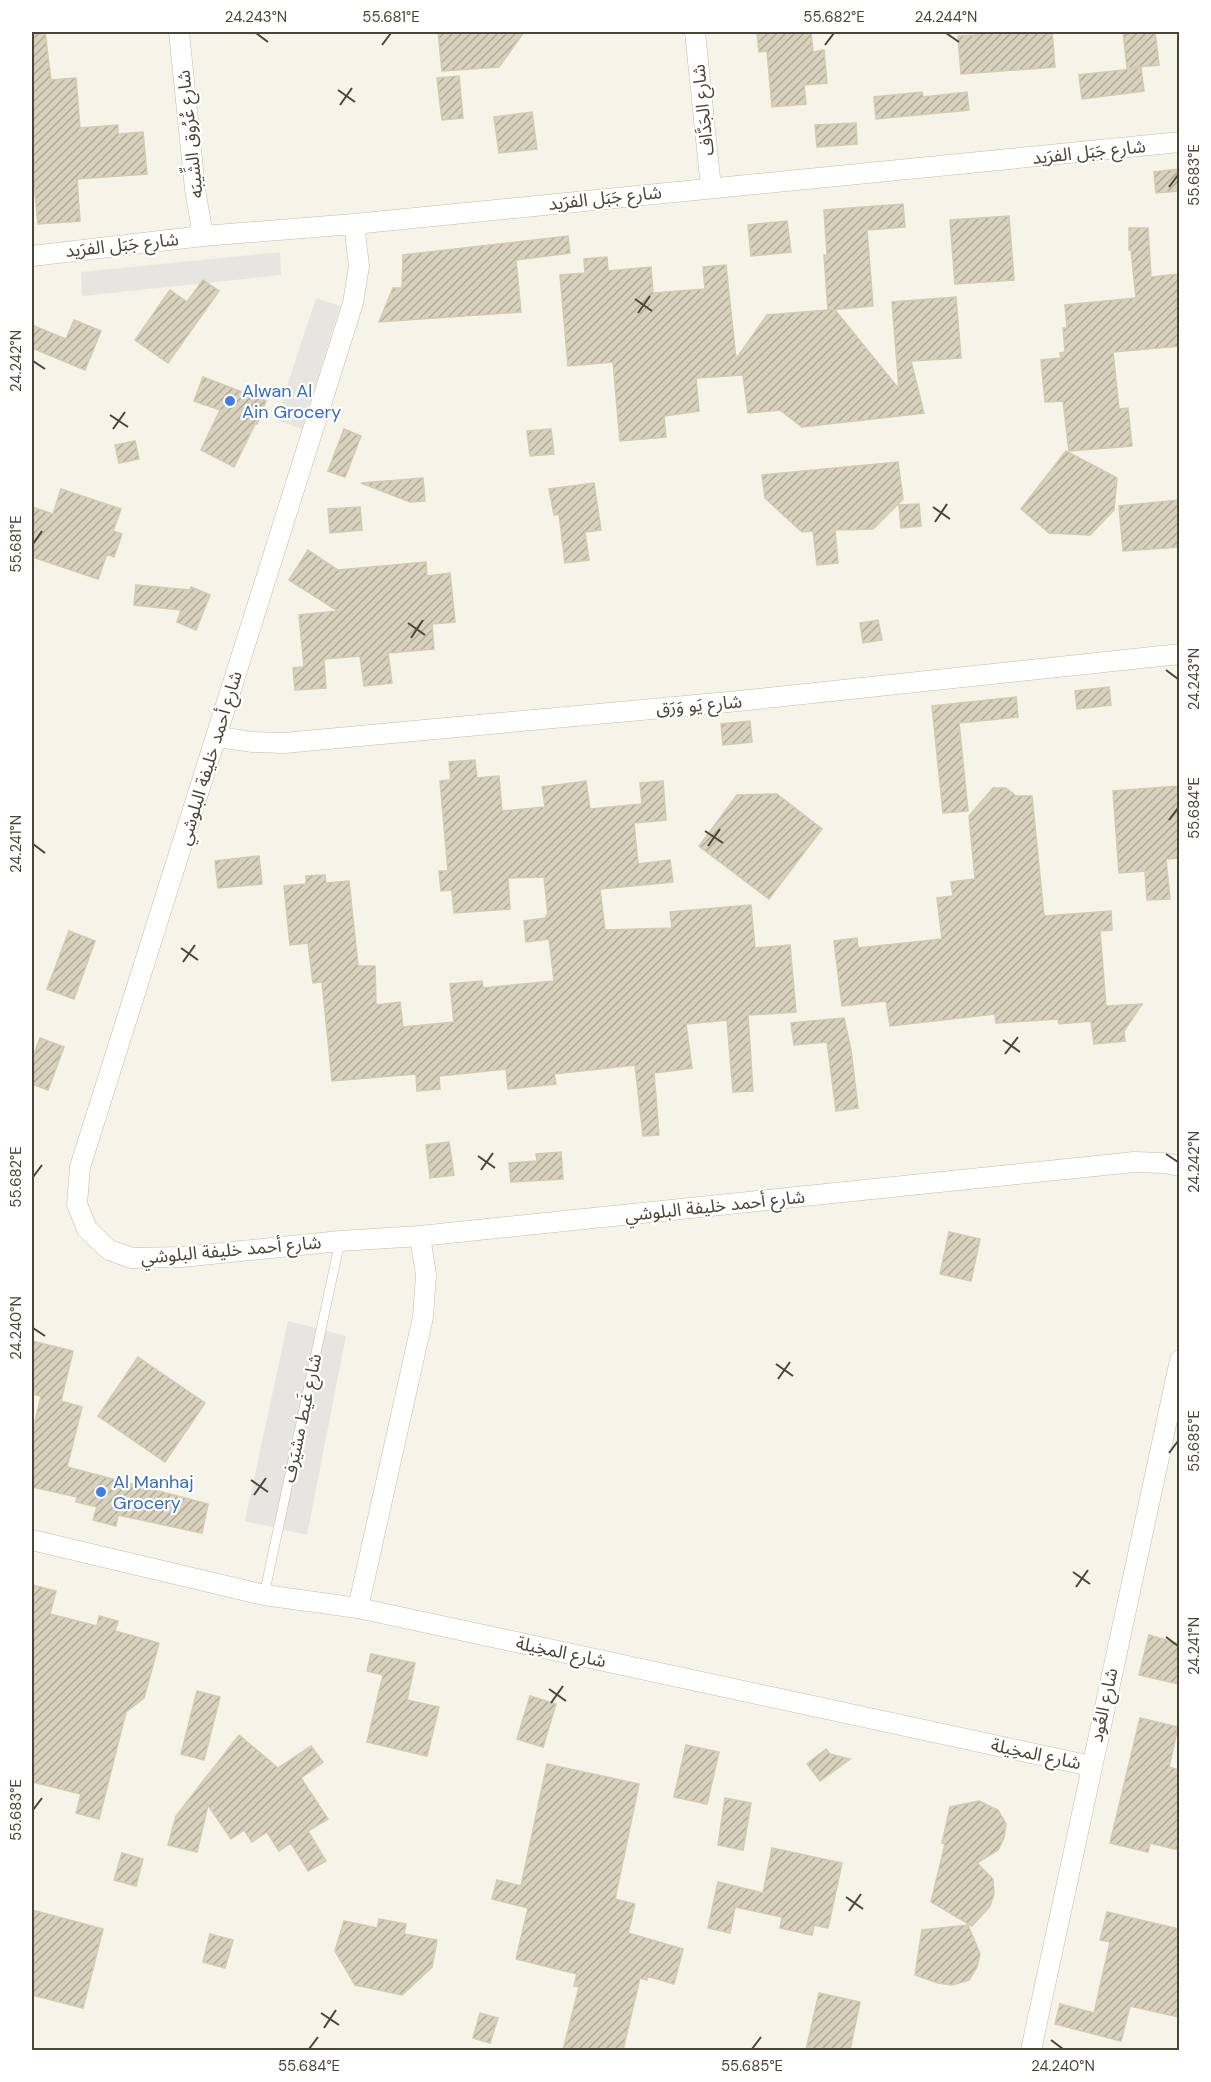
<svg xmlns="http://www.w3.org/2000/svg" width="1211" height="2082" font-family="'DM Sans','Noto Sans Arabic',sans-serif">
<style>
.parking{fill:#e7e5e0}
.building{fill:url(#building-hatch);stroke:#d4caaf;stroke-width:1.5}
.lines{fill:none;stroke-linecap:round;stroke-linejoin:round}
.service-casing{stroke:#c2bdaa;stroke-width:10}
.minor-casing{stroke:#c2bdaa;stroke-width:21}
.service{stroke:#fff;stroke-width:9}
.minor{stroke:#fff;stroke-width:20}
.ticks{fill:none;stroke:#4a4536;stroke-width:2}
.shop-dot{fill:#3f7fe0;stroke:#fff;stroke-width:2}
.labels{text-anchor:middle;stroke-width:4.5;stroke-linejoin:round;paint-order:stroke}
.street-label{font-size:18px;fill:#4a4536;stroke:#fff}
.shop-label{font-size:18px;fill:#366cbe;stroke:#fff;text-anchor:start}
.neatline{fill:none;stroke:#4a4536;stroke-width:2}
.ticks-label{font-size:15px;text-anchor:middle;fill:#4a4536}
</style>
<defs>
<pattern id="building-hatch" width="6" height="6" patternUnits="userSpaceOnUse" patternTransform="scale(1.5)"><rect width="6" height="6" fill="#d8d1bd"/><path d="M-1 1l2-2M0 6l6-6M5 7l2-2" fill="none" stroke="#b1ab9a"/></pattern>
</defs>
<rect width="100%" height="100%" fill="#f6f3e8"/>
<path class="parking" d="M 280,252 L 281,275 L 82,296 L 81,272 Z
M 316,298 L 340,306 L 302,429 L 276,420 Z
M 288,1321 L 346,1336 L 307,1535 L 245,1521 Z"/>
<path class="building" d="M 32,32 L 45,32 L 51,80 L 76,78 L 80,128 L 118,125 L 118,134 L 143,132 L 147,174 L 77,179 L 80,221 L 38,224 L 34,182 L 32,182 Z
M 438,32 L 524,32 L 499,67 L 442,71 Z
M 757,32 L 811,32 L 813,52 L 824,50 L 827,83 L 804,85 L 806,104 L 772,107 L 767,51 L 759,52 Z
M 975,32 L 1052,32 L 1055,67 L 961,74 L 958,36 L 976,35 Z
M 1123,32 L 1155,32 L 1159,65 L 1127,68 Z
M 1141,68 L 1144,91 L 1082,99 L 1079,75 Z
M 459,76 L 463,118 L 442,120 L 437,78 Z
M 922,92 L 923,97 L 967,92 L 969,110 L 876,119 L 874,97 Z
M 532,112 L 537,149 L 499,153 L 494,117 Z
M 856,123 L 857,144 L 817,147 L 815,125 Z
M 1179,169 L 1179,191 L 1156,193 L 1154,172 Z
M 903,204 L 905,227 L 867,230 L 873,306 L 829,310 L 835,310 L 899,389 L 892,302 L 956,297 L 961,358 L 911,361 L 924,413 L 802,427 L 780,410 L 748,413 L 743,375 L 696,378 L 699,411 L 664,416 L 666,437 L 620,441 L 613,362 L 568,366 L 560,275 L 585,273 L 584,259 L 607,257 L 608,271 L 651,267 L 653,293 L 705,289 L 703,267 L 726,265 L 736,359 L 767,315 L 828,310 L 824,255 L 827,255 L 824,210 Z
M 1009,216 L 1014,280 L 955,284 L 950,220 Z
M 787,221 L 791,252 L 751,256 L 748,225 Z
M 1129,228 L 1148,228 L 1151,277 L 1179,274 L 1179,346 L 1113,352 L 1119,409 L 1128,408 L 1132,446 L 1069,451 L 1063,401 L 1045,402 L 1041,360 L 1061,358 L 1060,353 L 1065,352 L 1063,328 L 1067,328 L 1065,305 L 1136,298 L 1131,250 L 1129,250 Z
M 568,236 L 570,253 L 516,260 L 521,312 L 379,322 L 393,288 L 402,288 L 403,255 Z
M 203,280 L 219,291 L 168,363 L 135,340 L 170,290 L 187,302 Z
M 74,320 L 101,331 L 85,370 L 32,348 L 32,325 L 66,339 Z
M 203,377 L 266,401 L 257,424 L 255,424 L 234,467 L 201,450 L 220,410 L 194,401 Z
M 344,429 L 361,436 L 345,477 L 328,471 Z
M 551,429 L 554,454 L 530,456 L 527,431 Z
M 135,441 L 139,459 L 119,463 L 115,445 Z
M 1066,451 L 1117,478 L 1114,510 L 1090,535 L 1049,533 L 1021,509 Z
M 898,462 L 903,499 L 873,529 L 835,530 L 838,563 L 817,565 L 813,531 L 802,532 L 765,498 L 762,475 Z
M 423,478 L 425,501 L 410,502 L 361,483 Z
M 594,483 L 601,530 L 585,532 L 589,560 L 565,563 L 559,514 L 554,515 L 549,489 Z
M 61,489 L 121,509 L 113,531 L 122,534 L 114,557 L 107,554 L 98,579 L 32,557 L 32,507 L 53,514 Z
M 1179,500 L 1179,547 L 1123,551 L 1119,506 Z
M 919,504 L 921,526 L 901,528 L 899,505 Z
M 360,507 L 362,530 L 330,533 L 328,509 Z
M 308,550 L 338,570 L 426,562 L 427,576 L 450,573 L 455,622 L 432,624 L 434,649 L 388,653 L 392,683 L 364,686 L 360,656 L 324,659 L 326,688 L 295,690 L 293,668 L 304,667 L 299,615 L 338,611 L 289,580 Z
M 136,585 L 190,590 L 191,587 L 210,595 L 196,630 L 177,622 L 181,610 L 134,605 Z
M 878,620 L 882,640 L 863,643 L 860,623 Z
M 1109,687 L 1111,705 L 1077,709 L 1075,691 Z
M 1016,697 L 1018,717 L 959,723 L 968,811 L 943,813 L 932,706 Z
M 750,721 L 752,742 L 723,745 L 721,724 Z
M 475,760 L 477,778 L 499,776 L 502,811 L 545,807 L 542,787 L 586,781 L 590,809 L 642,804 L 640,783 L 663,781 L 666,820 L 634,823 L 638,864 L 670,860 L 673,882 L 600,889 L 605,930 L 672,928 L 670,912 L 751,905 L 755,948 L 790,945 L 796,1012 L 748,1015 L 753,1091 L 733,1092 L 727,1020 L 686,1024 L 692,1068 L 654,1073 L 659,1135 L 643,1136 L 635,1065 L 554,1074 L 556,1084 L 508,1089 L 506,1069 L 439,1076 L 440,1089 L 417,1091 L 416,1074 L 332,1081 L 322,982 L 313,983 L 308,943 L 290,945 L 284,886 L 306,884 L 306,876 L 325,875 L 326,883 L 349,881 L 358,966 L 375,966 L 376,1005 L 400,1002 L 403,1027 L 454,1022 L 450,984 L 482,981 L 483,988 L 554,981 L 549,939 L 526,942 L 524,921 L 546,918 L 546,915 L 548,915 L 544,877 L 508,878 L 510,909 L 454,913 L 452,890 L 441,891 L 439,871 L 448,871 L 440,781 L 451,780 L 449,762 Z
M 1179,786 L 1179,858 L 1166,859 L 1170,899 L 1147,900 L 1145,871 L 1119,873 L 1113,791 Z
M 993,788 L 1006,788 L 1016,796 L 1032,796 L 1044,916 L 1111,911 L 1112,930 L 1100,931 L 1106,1006 L 1142,1004 L 1124,1031 L 1125,1041 L 1094,1044 L 1091,1021 L 1059,1024 L 1058,1019 L 996,1023 L 995,1014 L 890,1026 L 886,1001 L 842,1006 L 834,941 L 857,938 L 858,948 L 942,939 L 937,898 L 953,896 L 951,882 L 975,879 L 969,816 Z
M 777,794 L 822,829 L 769,899 L 699,846 L 737,795 Z
M 259,856 L 262,884 L 218,888 L 215,861 Z
M 69,931 L 95,941 L 74,999 L 47,989 Z
M 844,1018 L 851,1050 L 858,1108 L 836,1111 L 827,1042 L 794,1045 L 791,1023 Z
M 40,1038 L 64,1047 L 48,1090 L 32,1084 L 32,1060 Z
M 449,1142 L 454,1175 L 430,1178 L 426,1145 Z
M 561,1152 L 563,1179 L 511,1182 L 509,1163 L 537,1161 L 536,1154 Z
M 949,1232 L 980,1239 L 971,1281 L 940,1274 Z
M 32,1341 L 73,1351 L 61,1401 L 82,1407 L 67,1467 L 208,1504 L 202,1533 L 118,1515 L 116,1526 L 93,1520 L 97,1507 L 76,1502 L 77,1497 L 32,1487 L 32,1434 L 41,1396 L 32,1394 Z
M 138,1357 L 205,1403 L 165,1462 L 98,1416 Z
M 32,1585 L 56,1591 L 50,1614 L 97,1626 L 99,1616 L 118,1621 L 115,1631 L 159,1643 L 144,1698 L 126,1712 L 99,1819 L 76,1813 L 81,1794 L 32,1782 Z
M 1149,1635 L 1179,1644 L 1179,1684 L 1139,1675 Z
M 371,1654 L 415,1663 L 407,1700 L 439,1707 L 427,1756 L 367,1742 L 383,1675 L 367,1671 Z
M 197,1691 L 220,1697 L 204,1760 L 181,1754 Z
M 530,1696 L 556,1704 L 543,1747 L 517,1739 Z
M 1140,1718 L 1178,1727 L 1169,1767 L 1179,1770 L 1179,1850 L 1150,1843 L 1148,1852 L 1110,1843 Z
M 239,1735 L 278,1768 L 311,1746 L 323,1762 L 301,1778 L 328,1819 L 308,1831 L 326,1861 L 308,1871 L 291,1843 L 279,1851 L 267,1832 L 252,1842 L 244,1830 L 231,1839 L 208,1805 L 197,1852 L 168,1845 L 176,1816 Z
M 686,1745 L 719,1752 L 707,1804 L 674,1797 Z
M 826,1749 L 830,1754 L 850,1759 L 820,1781 L 807,1764 Z
M 547,1764 L 639,1784 L 615,1899 L 635,1904 L 628,1933 L 683,1949 L 674,1984 L 647,1976 L 647,1980 L 640,1978 L 623,2050 L 563,2050 L 579,1987 L 574,1986 L 577,1974 L 516,1959 L 528,1908 L 492,1899 L 497,1880 L 521,1886 Z
M 725,1798 L 751,1803 L 743,1850 L 718,1845 Z
M 979,1801 L 998,1810 L 1006,1824 L 1004,1838 L 998,1850 L 977,1863 L 993,1879 L 994,1894 L 990,1906 L 972,1926 L 931,1902 L 945,1844 L 942,1843 L 950,1807 Z
M 772,1848 L 842,1863 L 828,1928 L 814,1925 L 812,1935 L 780,1928 L 782,1917 L 735,1907 L 730,1933 L 708,1928 L 718,1882 L 763,1893 Z
M 122,1853 L 143,1859 L 136,1886 L 114,1880 Z
M 32,1910 L 103,1929 L 83,2008 L 32,1995 Z
M 1107,1912 L 1179,1929 L 1179,2017 L 1130,2006 L 1121,2041 L 1055,2024 L 1060,2004 L 1094,2013 L 1110,1942 L 1100,1940 Z
M 379,1919 L 406,1924 L 404,1934 L 437,1940 L 432,1967 L 402,1995 L 355,1985 L 335,1951 L 344,1921 L 377,1928 Z
M 968,1925 L 980,1954 L 977,1967 L 969,1980 L 952,1985 L 938,1983 L 915,1975 L 922,1930 Z
M 210,1934 L 233,1940 L 225,1968 L 203,1962 Z
M 819,1993 L 860,2002 L 850,2050 L 806,2050 Z
M 480,2013 L 498,2018 L 490,2043 L 473,2038 Z"/>
<g class="lines">
<defs>
<path id="service" d="M 264,1595 L 340,1241"/>
<path id="minor" d="M 179,32 L 195,189 L 203,236
M 695,32 L 711,188
M 354,224 L 359,266 L 353,303 C 263,592 172,880 80,1167 L 77,1204 L 87,1229 L 109,1250 L 132,1258 L 182,1257 L 340,1241 L 420,1236 L 1134,1162 L 1164,1163 L 1180,1166
M 32,256 L 203,236 L 354,224 L 1180,142
M 218,737 L 253,742 L 284,743 L 739,701 L 1180,654
M 32,1540 L 264,1595 L 358,1608 L 1091,1766
M 358,1608 L 423,1317 L 426,1275 L 420,1236
M 1031,2050 L 1180,1360"/>
</defs>
<use href="#service" class="service-casing"/>
<use href="#minor" class="minor-casing"/>
<use href="#service" class="service"/>
<use href="#minor" class="minor"/>
</g>
<path class="ticks" d="M 256,33 L 268,42M 946,33 L 959,42M 382,45 L 391,33M 825,45 L 834,33M 338,90 L 355,102M 340,105 L 352,88M 1169,187 L 1178,175M 635,299 L 652,311M 638,313 L 650,296M 33,361 L 45,369M 110,415 L 128,427M 113,429 L 125,412M 933,507 L 950,519M 935,522 L 947,504M 33,544 L 42,531M 408,623 L 425,635M 411,638 L 423,620M 1166,670 L 1178,679M 1169,820 L 1178,808M 705,831 L 723,843M 33,844 L 45,853M 708,846 L 720,829M 181,948 L 198,960M 183,962 L 195,945M 1003,1040 L 1020,1052M 1005,1054 L 1018,1037M 1166,1154 L 1178,1162M 478,1156 L 495,1168M 481,1170 L 493,1153M 33,1177 L 42,1165M 33,1328 L 45,1336M 776,1364 L 793,1376M 778,1379 L 790,1362M 1169,1453 L 1178,1441M 251,1480 L 268,1492M 254,1495 L 266,1478M 1073,1572 L 1090,1584M 1076,1587 L 1088,1570M 1166,1637 L 1178,1646M 549,1689 L 566,1701M 551,1703 L 563,1686M 33,1810 L 42,1798M 846,1897 L 863,1909M 849,1911 L 861,1894M 321,2013 L 339,2025M 324,2028 L 336,2010M 1051,2040 L 1063,2049M 309,2049 L 318,2037M 752,2049 L 761,2037"/>
<g class="shop-dot">
<circle cx="230" cy="401" r="6"/>
<circle cx="101" cy="1492" r="6"/>
</g>
<g class="labels">
<g class="street-label">
<text transform="translate(703 110) rotate(-96)" y="6">شارع الجَدَّاف</text>
<text transform="translate(190 134) rotate(-96)" y="6">شارع عُرُوق الشِّيبَه</text>
<text transform="translate(1089 152) rotate(-6)" y="6">شارع جَبَل الفرَيد</text>
<text transform="translate(605 198) rotate(-6)" y="6">شارع جَبَل الفرَيد</text>
<text transform="translate(122 245) rotate(-6)" y="6">شارع جَبَل الفرَيد</text>
<text transform="translate(699 705) rotate(-5)" y="6">شارع يَو وَرَق</text>
<text transform="translate(210 758) rotate(-73)" y="6">شارع أحمد خليفة البلوشي</text>
<text transform="translate(715 1206) rotate(-6)" y="6">شارع أحمد خليفة البلوشي</text>
<text transform="translate(231 1250) rotate(-5)" y="6">شارع أحمد خليفة البلوشي</text>
<text transform="translate(302 1418) rotate(-78)" y="6">شارع غَيط مشيَرف</text>
<text transform="translate(561 1652) rotate(12)" y="6">شارع المخِيلة</text>
<text transform="translate(1104 1705) rotate(-78)" y="6">شارع العُود</text>
<text transform="translate(1036 1754) rotate(12)" y="6">شارع المخِيلة</text>
</g>
<g class="shop-label">
<text x="242" y="397">Alwan Al<tspan x="242" dy="21">Ain Grocery</tspan></text>
<text x="113" y="1488">Al Manhaj<tspan x="113" dy="21">Grocery</tspan></text>
</g>
</g>
<rect width="1211" height="2082" fill="none" stroke="#ffffff" stroke-width="66"/>
<rect x="33" y="33" width="1145" height="2016" class="neatline"/>
<g class="ticks-label">
<text x="256" y="22">24.243°N</text>
<text x="391" y="22">55.681°E</text>
<text x="834" y="22">55.682°E</text>
<text x="946" y="22">24.244°N</text>
<text transform="translate(1194 175) rotate(-90)" y="5">55.683°E</text>
<text transform="translate(16 361) rotate(-90)" y="5">24.242°N</text>
<text transform="translate(16 544) rotate(-90)" y="5">55.681°E</text>
<text transform="translate(1194 679) rotate(-90)" y="5">24.243°N</text>
<text transform="translate(1194 808) rotate(-90)" y="5">55.684°E</text>
<text transform="translate(16 844) rotate(-90)" y="5">24.241°N</text>
<text transform="translate(1194 1162) rotate(-90)" y="5">24.242°N</text>
<text transform="translate(16 1177) rotate(-90)" y="5">55.682°E</text>
<text transform="translate(16 1328) rotate(-90)" y="5">24.240°N</text>
<text transform="translate(1194 1441) rotate(-90)" y="5">55.685°E</text>
<text transform="translate(1194 1646) rotate(-90)" y="5">24.241°N</text>
<text transform="translate(16 1810) rotate(-90)" y="5">55.683°E</text>
<text x="309" y="2071">55.684°E</text>
<text x="752" y="2071">55.685°E</text>
<text x="1063" y="2071">24.240°N</text>
</g>
</svg>
